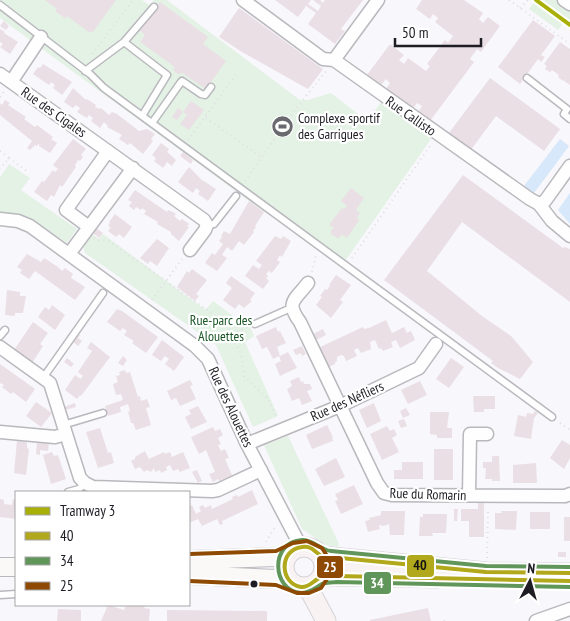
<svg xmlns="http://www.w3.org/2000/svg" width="570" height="621" font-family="'PT Sans Narrow',sans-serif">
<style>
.green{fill:#e3f2e5}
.water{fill:#d6e8f9}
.building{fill:#eadfe4}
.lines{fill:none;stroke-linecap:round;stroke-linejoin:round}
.lane-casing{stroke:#b9b8bd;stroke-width:9}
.street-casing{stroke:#b9b8bd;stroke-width:15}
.secondary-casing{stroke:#b9b8bd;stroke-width:20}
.primary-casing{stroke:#d4d3d6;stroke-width:21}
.path{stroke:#dfdee1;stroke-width:2;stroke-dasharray:1 4;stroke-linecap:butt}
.lane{stroke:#fefefe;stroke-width:6}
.street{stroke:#fefefe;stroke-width:12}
.secondary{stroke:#fbf8f8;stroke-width:18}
.primary{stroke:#f8f2f2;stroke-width:19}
.bus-1-casing{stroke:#fff;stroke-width:8}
.bus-2-casing{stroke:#fff;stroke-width:8}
.bus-3-casing{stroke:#fff;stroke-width:8}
.bus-1{stroke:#b2a81c;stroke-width:4}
.bus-2{stroke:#61965b;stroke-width:4}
.bus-3{stroke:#8e4a02;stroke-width:4}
.tram-1-casing{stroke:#fff;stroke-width:8}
.tram-1{stroke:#a8af07;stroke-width:4}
.bus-dot{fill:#1e1d24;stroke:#fff;stroke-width:2}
.labels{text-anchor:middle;stroke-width:4.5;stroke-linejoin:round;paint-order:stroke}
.street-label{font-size:14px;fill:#1e1d24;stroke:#fff}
.poi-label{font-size:14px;fill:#1e1d24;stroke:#fff;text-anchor:start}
.park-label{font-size:14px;fill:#1b5626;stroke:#fff}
.line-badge{stroke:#fff;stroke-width:2}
.badge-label{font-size:14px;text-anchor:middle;font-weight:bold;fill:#fff}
.pale-badge-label{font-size:14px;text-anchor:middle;font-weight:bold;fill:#111}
</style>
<rect width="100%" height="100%" fill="#f8f7fb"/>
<path class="green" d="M 0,0 L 142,0 L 149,5 L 154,0 L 167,0 L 300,100 L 308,100 L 331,93 L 367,121 L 382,101 L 424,131 L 431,139 L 345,261 L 264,212 L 0,18 Z
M 536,0 L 556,0 L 570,10 L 570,28 L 563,23 L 558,30 L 529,9 Z
M 9,164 L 30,178 L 21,190 L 77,229 L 67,243 L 33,220 L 0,215 L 0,177 Z
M 92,234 L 99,239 L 103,234 L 203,308 L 206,309 L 213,301 L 240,321 L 247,318 L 254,336 L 245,342 L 278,416 L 253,427 L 216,345 L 85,253 L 83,246 Z
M 288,436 L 339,544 L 338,547 L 326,545 L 302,529 L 264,445 Z"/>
<path class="water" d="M 560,139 L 569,146 L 534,193 L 524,186 Z
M 570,193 L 570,224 L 558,210 Z"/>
<path class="building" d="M 45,0 L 116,0 L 93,32 L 91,31 L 90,33 L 67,16 L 66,19 L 55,11 L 57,9 Z
M 275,0 L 311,0 L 308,4 L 318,11 L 321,6 L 313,0 L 320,0 L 323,3 L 325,0 L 363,0 L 341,29 L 345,31 L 335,44 L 308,24 L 316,13 L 306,6 L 298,17 Z
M 422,0 L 464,0 L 483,13 L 479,19 L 483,23 L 488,17 L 500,26 L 481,52 L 477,49 L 470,59 L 474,62 L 430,121 L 418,112 L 422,106 L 417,103 L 413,109 L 386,89 L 390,83 L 386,79 L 381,85 L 367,75 L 390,44 L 404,55 L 399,60 L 404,64 L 408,58 L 426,71 L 430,66 L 427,64 L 445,40 L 448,43 L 453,36 L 435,22 L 438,18 L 433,14 L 430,19 L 416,9 Z
M 160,2 L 208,37 L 203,44 L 226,61 L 206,89 L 182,73 L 178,74 L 173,70 L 175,67 L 140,42 L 145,35 L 139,30 Z
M 239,8 L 323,69 L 308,89 L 242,52 L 219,37 Z
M 533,20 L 555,36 L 541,55 L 545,57 L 541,62 L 538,59 L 520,84 L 498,67 Z
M 4,21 L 9,26 L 6,30 L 0,26 Z
M 0,29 L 5,32 L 4,33 L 18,42 L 10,54 L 0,47 L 3,44 L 0,42 Z
M 560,42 L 570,49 L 570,85 L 564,81 L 565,79 L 563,81 L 558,77 L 559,75 L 552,70 L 550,72 L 545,69 L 547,66 L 544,64 Z
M 43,64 L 72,82 L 62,95 L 53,88 L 55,85 L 51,82 L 49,85 L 33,74 L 38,67 L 40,68 Z
M 490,78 L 560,129 L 544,151 L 496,116 L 470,151 L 457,142 L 458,140 L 449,133 Z
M 73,88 L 86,100 L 87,99 L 96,105 L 95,107 L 100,109 L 101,108 L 109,115 L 112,112 L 117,114 L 139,131 L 147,129 L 155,134 L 151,139 L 153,141 L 143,154 L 130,143 L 128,145 L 119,139 L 122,135 L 107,127 L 108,126 L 104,122 L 100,128 L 91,121 L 93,118 L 89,115 L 87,118 L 77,112 L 80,108 L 76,105 L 73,108 L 64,102 Z
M 5,100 L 10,103 L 8,105 L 26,117 L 24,119 L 35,127 L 37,125 L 53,137 L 51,139 L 57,143 L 50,153 L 39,146 L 39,143 L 37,146 L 35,145 L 30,150 L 27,148 L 32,141 L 0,115 L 0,103 L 2,105 Z
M 191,101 L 204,110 L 189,130 L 180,124 L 187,115 L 183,112 Z
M 178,108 L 183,112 L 177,120 L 172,117 Z
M 73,139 L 86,149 L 81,155 L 83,157 L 80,161 L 78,160 L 75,165 L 76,167 L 62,187 L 60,185 L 54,197 L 51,195 L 47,201 L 34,192 L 42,181 L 44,182 L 53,170 L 55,172 L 58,169 L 53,165 Z
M 161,143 L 169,149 L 167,152 L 176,160 L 172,166 L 167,162 L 163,168 L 154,161 L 156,158 L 152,155 Z
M 183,152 L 193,160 L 191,164 L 180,156 Z
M 189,167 L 202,180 L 216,189 L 208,201 L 198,194 L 200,191 L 196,188 L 193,193 L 178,182 Z
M 463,175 L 563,248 L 565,247 L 570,249 L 570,302 L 462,222 L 427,271 L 482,316 L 511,336 L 533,362 L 520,379 L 498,368 L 491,363 L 493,361 L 384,280 Z
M 351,188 L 364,198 L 356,210 L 360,213 L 357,218 L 359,220 L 347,238 L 341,234 L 341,237 L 337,238 L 331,234 L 331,230 L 334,228 L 329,225 L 342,208 L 344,209 L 347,206 L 341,201 Z
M 135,190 L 167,212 L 168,210 L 173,212 L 176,214 L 174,216 L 180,221 L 182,219 L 189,224 L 187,226 L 189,227 L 179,241 L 171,234 L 171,232 L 157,224 L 158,222 L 144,214 L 146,211 L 142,208 L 141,210 L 136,207 L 134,210 L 129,206 L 132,202 L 128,200 Z
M 249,201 L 264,212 L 255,226 L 256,227 L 253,231 L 254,232 L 244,245 L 239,241 L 232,251 L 227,247 L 222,255 L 227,258 L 217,271 L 205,263 L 212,253 L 215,255 L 223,244 L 219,241 L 222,237 L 221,236 L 224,231 L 230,234 Z
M 115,214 L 132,227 L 124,238 L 119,234 L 116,237 L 108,231 L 111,227 L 108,226 L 110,223 L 109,222 Z
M 96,228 L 103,233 L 99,238 L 93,233 Z
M 275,236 L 281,239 L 283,236 L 291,241 L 282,257 L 280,255 L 277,260 L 280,262 L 272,273 L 269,271 L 266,274 L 268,276 L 266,278 L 269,281 L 263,289 L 245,276 L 253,265 L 259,269 L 262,265 L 256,261 Z
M 157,239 L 169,248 L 157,266 L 150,261 L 148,264 L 140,258 Z
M 27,254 L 41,262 L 44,258 L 58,267 L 62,271 L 65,268 L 73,274 L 71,278 L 85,287 L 75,300 L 35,271 L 29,279 L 20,273 L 22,270 L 17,267 Z
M 192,269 L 207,280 L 196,294 L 199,296 L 195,301 L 177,287 L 187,271 L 189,273 Z
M 336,275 L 351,285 L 340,300 L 343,302 L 331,318 L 316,305 L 322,297 L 320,296 L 325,289 L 327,290 L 330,286 L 329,285 Z
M 231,276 L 255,293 L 250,300 L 252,301 L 244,308 L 239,304 L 235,309 L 223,300 L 232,288 L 226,283 Z
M 7,290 L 20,292 L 20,296 L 26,296 L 23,313 L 15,313 L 15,316 L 5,315 Z
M 52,305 L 65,315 L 55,330 L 38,317 L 45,307 L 49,310 Z
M 117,309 L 122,311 L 158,337 L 146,353 L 132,343 L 134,341 L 124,335 L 127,331 L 123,328 L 120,331 L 107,322 Z
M 386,320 L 392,333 L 404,327 L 407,333 L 411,331 L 415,340 L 400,348 L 396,340 L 391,342 L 393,347 L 383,351 L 381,348 L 379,349 L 375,340 L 370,342 L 371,349 L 361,353 L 358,348 L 354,350 L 357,356 L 346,361 L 344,356 L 341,355 L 337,357 L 337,361 L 335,362 L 335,364 L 327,368 L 318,348 L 363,327 L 364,329 L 369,328 Z
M 33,322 L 48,333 L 40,344 L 43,346 L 32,363 L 14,350 Z
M 276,327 L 278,332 L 280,331 L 286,343 L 277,347 L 280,356 L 288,352 L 297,368 L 280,376 L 275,364 L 281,361 L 279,356 L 273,359 L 267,347 L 262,349 L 256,336 Z
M 323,329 L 326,335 L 316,340 L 313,334 Z
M 78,334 L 80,335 L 78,338 L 82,341 L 78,346 L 73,342 Z
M 162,340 L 184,357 L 174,371 L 165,364 L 169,359 L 165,356 L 161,361 L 152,355 Z
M 91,342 L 110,357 L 81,396 L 80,395 L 77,399 L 65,390 L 75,375 L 81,379 L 83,376 L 78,372 L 92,351 L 87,348 Z
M 302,346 L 306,354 L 302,356 L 301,353 L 296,355 L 293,350 Z
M 123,356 L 127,360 L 123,366 L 118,363 Z
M 67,358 L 74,364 L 71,367 L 64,362 Z
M 451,358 L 464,367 L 449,388 L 436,379 Z
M 0,364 L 35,389 L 26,402 L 13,392 L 11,394 L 2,387 L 4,385 L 0,383 Z
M 125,370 L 126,373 L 130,372 L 138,397 L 140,396 L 141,401 L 147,399 L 150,407 L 146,408 L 151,425 L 136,430 L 133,423 L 131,423 L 128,412 L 130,411 L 128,404 L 120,407 L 121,412 L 108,416 L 105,406 L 123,400 L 121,394 L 116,395 L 113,384 L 118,382 L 116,376 L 120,375 L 119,372 Z
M 299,377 L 301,382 L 303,381 L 304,384 L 310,384 L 312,389 L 307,391 L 312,401 L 302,405 L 299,398 L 292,401 L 287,389 L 292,386 L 290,381 Z
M 190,380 L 193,385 L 190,386 L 196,399 L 180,406 L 176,398 L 171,400 L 167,391 Z
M 420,381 L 427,395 L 408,404 L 401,390 Z
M 473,396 L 495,396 L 495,409 L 484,409 L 484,412 L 474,412 Z
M 36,402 L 52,413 L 41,427 L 26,416 Z
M 75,403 L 76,407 L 65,410 L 64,407 Z
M 374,403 L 381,421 L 367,428 L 359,410 Z
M 198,406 L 207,422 L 191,429 L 185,417 L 191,414 L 189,410 Z
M 406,408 L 410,415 L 403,418 L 400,411 Z
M 535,411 L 538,413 L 534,418 L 531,439 L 514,436 L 518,415 L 526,417 L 527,413 L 533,414 Z
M 430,412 L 449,412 L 447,428 L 452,428 L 452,438 L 437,438 L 437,435 L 430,434 Z
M 404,419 L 407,426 L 401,428 L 398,421 Z
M 327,425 L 333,437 L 332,438 L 333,441 L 312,449 L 306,435 Z
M 387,426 L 390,431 L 394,429 L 397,435 L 392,438 L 399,452 L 382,460 L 370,434 Z
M 213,427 L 215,431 L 220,429 L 223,435 L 218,438 L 221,444 L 218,445 L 221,451 L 225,449 L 229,458 L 225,459 L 232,475 L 219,481 L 218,479 L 213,482 L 209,474 L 215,472 L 206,450 L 199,454 L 191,437 Z
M 100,428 L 108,453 L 111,452 L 114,463 L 98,468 L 86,432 Z
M 562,440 L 570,445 L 570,458 L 564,469 L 550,458 Z
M 17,441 L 27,442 L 27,448 L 29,449 L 26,475 L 14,473 Z
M 37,442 L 49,443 L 48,451 L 40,450 L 40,455 L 36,454 Z
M 434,449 L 453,449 L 453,480 L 434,480 Z
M 145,451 L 149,459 L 164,452 L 165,454 L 170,452 L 172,457 L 183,452 L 190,468 L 180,472 L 178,469 L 173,471 L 170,465 L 166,467 L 167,470 L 161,473 L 160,470 L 155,472 L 154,468 L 151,472 L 147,470 L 144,472 L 140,467 L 135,469 L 131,461 L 135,459 L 135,457 Z
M 52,452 L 54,456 L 58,455 L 66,479 L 51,484 L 43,455 Z
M 492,456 L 499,456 L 500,481 L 492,481 L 492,479 L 485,479 L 486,468 L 483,468 L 483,462 L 492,462 Z
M 336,458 L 345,477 L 324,486 L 315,469 Z
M 402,462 L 423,462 L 423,479 L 394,479 L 394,470 L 402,470 Z
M 536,463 L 537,483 L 513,483 L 513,465 Z
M 197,470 L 202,481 L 198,483 L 192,472 Z
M 354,485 L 363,504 L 341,514 L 335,501 L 338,500 L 335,494 Z
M 252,490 L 258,504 L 222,521 L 223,524 L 220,525 L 217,519 L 202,526 L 198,519 L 189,523 L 189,507 L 192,505 L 196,514 L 201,511 L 199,507 L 203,505 L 205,508 L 211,505 L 212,509 L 233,499 L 232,497 L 237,495 L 238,497 Z
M 0,499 L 4,500 L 4,504 L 12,505 L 13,499 L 16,500 L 16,519 L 0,517 Z
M 478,503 L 484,503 L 484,537 L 469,537 L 469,521 L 461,521 L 461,509 L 478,509 Z
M 454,509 L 458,509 L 457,521 L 454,521 Z
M 381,511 L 405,511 L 404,535 L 390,535 L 389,524 L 384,526 L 379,525 L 380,529 L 368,532 L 365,521 L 370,520 L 369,518 L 381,515 Z
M 501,511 L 517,511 L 516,530 L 495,529 L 495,513 L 502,513 Z
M 530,512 L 550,512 L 550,529 L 530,529 Z
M 423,514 L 447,514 L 446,533 L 432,533 L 433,536 L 419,536 L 420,517 L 423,517 Z
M 564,517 L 570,517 L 570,541 L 564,541 Z
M 558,552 L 566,552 L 566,557 L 558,557 Z
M 108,605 L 124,610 L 126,605 L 145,606 L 144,608 L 150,609 L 149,621 L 101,621 Z
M 428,608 L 431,621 L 370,621 L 370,620 Z
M 58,609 L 81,610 L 81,621 L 57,621 Z
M 167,610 L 267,611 L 267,621 L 167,621 Z"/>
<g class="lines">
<defs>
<path id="lane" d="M 0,5 L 90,74 L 104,88 L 552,417
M 124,42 L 167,75 L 142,116
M 85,71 L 124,42 L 154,7
M 527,78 L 567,109 L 564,114 L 570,119
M 152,123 L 181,82 L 182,81 L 201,94 L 205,95 L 211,87
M 207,225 L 214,224 L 236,196
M 255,324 L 291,308
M 0,336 L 5,330
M 43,378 L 103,293
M 63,425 L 103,413
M 68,492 L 79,489 L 85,483
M 0,595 L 16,594"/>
<path id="street" d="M 243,0 L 323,59 L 334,60 L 530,199 L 539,204 L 552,221 L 570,236
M 564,0 L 570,4
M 334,60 L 378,0
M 0,74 L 204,220 L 207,225 L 205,230 L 190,250
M 11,82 L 41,37
M 539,204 L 545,201 L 570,166
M 0,219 L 18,221 L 30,226 L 195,346 L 208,359 L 247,444 L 301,547
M 89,227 L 66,210 L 108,151
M 69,254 L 133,168
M 308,283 C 295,300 285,302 300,322 L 377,483 L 384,493 L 392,495 L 565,496 L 570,494
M 0,347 L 50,383 L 80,478 L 85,483 L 93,487 L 212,491 L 218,490 L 261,470
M 0,432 L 55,437 L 66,434
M 247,444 L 340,406 L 419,368 L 436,344
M 469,495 L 470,434 L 487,434
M 536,621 L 570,609"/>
<path id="secondary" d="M 189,560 L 277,557 L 290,552
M 0,567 L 16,567
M 189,575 L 277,579 L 291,583"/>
<path id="primary" d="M284 567a20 20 0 1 1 40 0a20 20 0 1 1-40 0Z
M 321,556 L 486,572 L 570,573
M 321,577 L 337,576 L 437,578
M 308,587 L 326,621"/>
</defs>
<use href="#lane" class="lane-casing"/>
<use href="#street" class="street-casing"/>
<use href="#secondary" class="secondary-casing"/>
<use href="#primary" class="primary-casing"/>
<path class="path" d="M 509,0 L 570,44
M 520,8 L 528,0
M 92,54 L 133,0
M 0,97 L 4,91
M 206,118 L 261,157
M 188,140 L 237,73
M 0,151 L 9,158 L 0,169
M 9,158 L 28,172
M 245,181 L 298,106 L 327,70
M 94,238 L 97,240 L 109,241 L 224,322 L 232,333 L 248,327
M 352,258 L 432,143
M 312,272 L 316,255
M 152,300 L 182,259
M 232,333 L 242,358 L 244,376 L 269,400 L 277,418
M 560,423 L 570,430
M 266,542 L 276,525
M 487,558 L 488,508
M 444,621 L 446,617"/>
<use href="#lane" class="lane"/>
<use href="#street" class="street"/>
<use href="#secondary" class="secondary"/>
<use href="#primary" class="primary"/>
<defs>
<path id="bus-1" d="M 570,573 L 486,572 L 330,557 C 327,557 325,557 322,556 C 315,553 312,545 302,547 C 278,550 280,584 301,587 C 310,588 314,579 322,577 C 326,576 332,576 337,576 L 570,581"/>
<path id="bus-2" d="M 570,587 L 337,582 C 332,583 326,582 322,584 C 315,588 310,593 301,593 C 272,591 269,542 302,540 C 314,540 320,550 331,551 L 486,566 L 570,567"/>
<path id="bus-3" d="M 189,581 L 276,585 L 297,593 L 309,593 L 321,588 L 327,579 L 330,567 L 329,559 L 322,548 L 307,541 L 293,543 L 276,551 L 189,554"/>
</defs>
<use href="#bus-1" class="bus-1-casing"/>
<use href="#bus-2" class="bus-2-casing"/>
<use href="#bus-3" class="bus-3-casing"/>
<use href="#bus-1" class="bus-1"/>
<use href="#bus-2" class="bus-2"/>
<use href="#bus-3" class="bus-3"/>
<defs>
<path id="tram-1" d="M 536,0 L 570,25"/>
</defs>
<use href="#tram-1" class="tram-1-casing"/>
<use href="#tram-1" class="tram-1"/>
</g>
<defs>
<symbol id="stadium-disc" viewBox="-11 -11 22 22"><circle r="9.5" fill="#6a696f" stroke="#fff"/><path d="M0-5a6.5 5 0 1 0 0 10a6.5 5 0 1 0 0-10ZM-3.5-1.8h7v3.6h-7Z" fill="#fff"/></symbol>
</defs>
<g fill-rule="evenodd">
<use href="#stadium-disc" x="270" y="114" width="25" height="25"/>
</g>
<circle class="bus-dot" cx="254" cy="584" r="4.5"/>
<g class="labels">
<g class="street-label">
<text transform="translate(54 112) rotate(35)" y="5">Rue des Cigales</text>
<text transform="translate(411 116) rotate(35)" y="5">Rue Callisto</text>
<text transform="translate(347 401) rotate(-24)" y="5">Rue des Néfliers</text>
<text transform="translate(231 407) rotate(65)" y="5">Rue des Alouettes</text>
<text transform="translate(428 494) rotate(2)" y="5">Rue du Romarin</text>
</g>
<g class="poi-label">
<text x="298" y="123">Complexe sportif<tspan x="298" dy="16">des Garrigues</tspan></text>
</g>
<g class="park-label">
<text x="221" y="325">Rue-parc des<tspan x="221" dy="16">Alouettes</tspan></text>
</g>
</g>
<g class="line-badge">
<rect x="406" y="554" width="29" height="24" rx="5" fill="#b2a81c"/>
<rect x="316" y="555" width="28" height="24" rx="5" fill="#8e4a02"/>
<rect x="363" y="571" width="29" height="24" rx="5" fill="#61965b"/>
</g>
<g class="badge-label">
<text x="330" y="572">25</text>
<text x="377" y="588">34</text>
</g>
<g class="pale-badge-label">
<text x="420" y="570">40</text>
</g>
<rect x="15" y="491" width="175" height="115" fill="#ffffff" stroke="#a5a5a7"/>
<rect x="25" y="507" width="25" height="8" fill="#a8af07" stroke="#a5a5a7"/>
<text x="60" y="516" font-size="15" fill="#1e1d24">Tramway 3</text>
<rect x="25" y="532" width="25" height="8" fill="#b2a81c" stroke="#a5a5a7"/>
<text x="60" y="541" font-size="15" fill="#1e1d24">40</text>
<rect x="25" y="557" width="25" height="8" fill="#61965b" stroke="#a5a5a7"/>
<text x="60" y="566" font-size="15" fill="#1e1d24">34</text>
<rect x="25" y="582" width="25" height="8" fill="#8e4a02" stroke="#a5a5a7"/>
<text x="60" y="591" font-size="15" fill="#1e1d24">25</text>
<g transform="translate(530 581) rotate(6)" stroke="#ffffff" stroke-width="4" paint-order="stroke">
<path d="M0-4L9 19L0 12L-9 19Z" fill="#1e1d24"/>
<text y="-8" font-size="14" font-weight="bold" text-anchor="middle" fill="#1e1d24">N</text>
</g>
<path d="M395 38v8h86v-8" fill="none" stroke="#1e1d24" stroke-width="2.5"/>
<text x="402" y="38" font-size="15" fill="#1e1d24" stroke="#ffffff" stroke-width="4" paint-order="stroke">50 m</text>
</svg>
